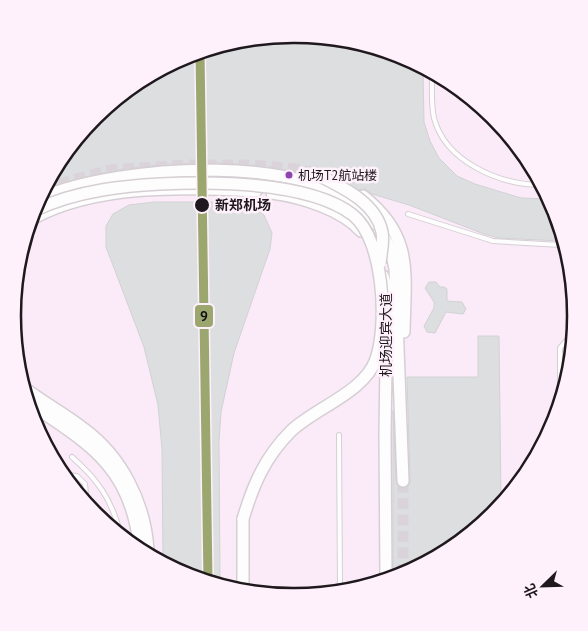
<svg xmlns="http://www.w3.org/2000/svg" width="588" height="631" font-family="'PT Sans','Noto Sans SC',sans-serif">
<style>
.built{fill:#fbebf8}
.building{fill:#dddee0;stroke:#d1d2d4}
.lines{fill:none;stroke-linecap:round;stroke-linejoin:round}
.primary-tunnel{stroke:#dad3d9;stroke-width:11;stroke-dasharray:11 5.5;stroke-linecap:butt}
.service-casing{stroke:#d5cfd4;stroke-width:6}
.primary-casing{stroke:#d5cfd4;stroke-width:14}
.service{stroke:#fefdfe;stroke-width:4}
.primary{stroke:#fefdfe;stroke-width:11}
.primary-bridge-casing{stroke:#d5cfd4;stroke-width:14;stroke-linecap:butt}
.primary-bridge{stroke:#fefdfe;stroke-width:11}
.metro-1-casing{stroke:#fef1fb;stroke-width:12}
.metro-1{stroke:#9ba76f;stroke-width:9}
.bus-dot{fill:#8e44ad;stroke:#fef1fb;stroke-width:2}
.stop-dot{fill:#1f191e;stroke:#fef1fb;stroke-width:2}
.labels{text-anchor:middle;stroke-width:5;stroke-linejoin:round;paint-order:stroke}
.bus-label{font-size:13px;fill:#1f191e;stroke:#fef1fb;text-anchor:start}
.stop-label{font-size:14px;font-weight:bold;fill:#1f191e;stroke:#fef1fb;text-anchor:start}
.street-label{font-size:14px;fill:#1f191e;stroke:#fef1fb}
.rim{fill:none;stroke:#1f191e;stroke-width:2.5}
.line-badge{stroke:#fef1fb;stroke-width:2}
.pale-badge-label{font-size:14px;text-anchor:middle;font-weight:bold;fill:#111}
</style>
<rect width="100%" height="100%" fill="#fbf4fa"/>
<path class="built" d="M16 316a278 278 0 1 1 556 0a278 278 0 1 1-556 0Z"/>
<path class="building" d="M 294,34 L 402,56 L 423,70 L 424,122 L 430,141 L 439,158 L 457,176 L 475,184 L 521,198 L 548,199 L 554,208 L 561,241 L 498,238 L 484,234 L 409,205 L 372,194 L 365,189 L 359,190 L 314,166 L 308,169 L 307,175 L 268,166 L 218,163 L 166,164 L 116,170 L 48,187 L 95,116 L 187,55 Z
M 155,202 L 226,202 L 249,204 L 264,215 L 272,233 L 270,249 L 234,353 L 221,412 L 219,442 L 220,582 L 186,575 L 163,560 L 162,449 L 158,405 L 144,347 L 106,247 L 106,226 L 113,214 L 129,205 Z
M 429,282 L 436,282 L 440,287 L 444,287 L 447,289 L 447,301 L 462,302 L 466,309 L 463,314 L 446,312 L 435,333 L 427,332 L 424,326 L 434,308 L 434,302 L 425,288 Z
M 478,336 L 499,336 L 501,502 L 493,515 L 401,576 L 393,577 L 393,410 L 396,481 L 399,487 L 404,488 L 409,485 L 410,481 L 407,377 L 478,377 Z"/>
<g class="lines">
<path class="primary-tunnel" d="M 59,184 L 110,170 L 190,165 L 253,165 L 297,169 L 323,175
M 403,575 L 403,471"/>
<defs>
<path id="service" d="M 432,76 C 432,89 431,105 434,118 C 445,161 498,184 539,185
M 408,214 L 493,241 L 561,245
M 574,324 L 574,308
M 560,394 L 560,348 L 572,334
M 339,435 L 340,588
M 72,457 C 97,479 111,498 120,532
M 68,475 L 77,476 L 85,484 L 87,503"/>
<path id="primary" d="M 272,193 C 301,197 341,209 361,231
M 363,196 C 414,236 405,273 404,332
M 41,198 C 116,165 325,148 377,225
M 32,219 C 95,184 186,187 256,191
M 379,232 C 390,243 392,254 395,269 L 403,481
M 383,276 L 387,291 L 385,434 L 386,579
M 27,390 C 46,404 66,415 84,429 C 122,457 145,503 148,550
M 30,404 C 89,444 130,466 139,544
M 243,519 L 243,587"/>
</defs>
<use href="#service" class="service-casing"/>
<use href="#primary" class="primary-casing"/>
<use href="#service" class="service"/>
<use href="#primary" class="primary"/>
<defs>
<path id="primary-bridge" d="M 314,173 C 339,186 376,201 382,232 C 384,242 381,253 380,263
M 33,211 C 54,201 78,194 102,190 C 163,180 302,175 353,215 C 384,240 388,324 376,359 C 365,392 315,408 291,431 C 265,457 253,485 243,519"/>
</defs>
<use href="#primary-bridge" class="primary-bridge-casing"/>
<use href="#primary-bridge" class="primary-bridge"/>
<defs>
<path id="metro-1" d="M 200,53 L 208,580"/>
</defs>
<use href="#metro-1" class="metro-1-casing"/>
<use href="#metro-1" class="metro-1"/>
</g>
<circle class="bus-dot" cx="289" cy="175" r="4.5"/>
<circle class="stop-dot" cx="202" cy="205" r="8"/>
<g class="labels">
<g class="bus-label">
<text x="298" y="180">机场T2航站楼</text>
</g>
<g class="stop-label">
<text x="215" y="210">新郑机场</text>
</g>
<g class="street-label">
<text transform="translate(386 335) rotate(-90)" y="5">机场迎宾大道</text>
</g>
</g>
<path d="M0 0H588V631H0ZM293 43H295A272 272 0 0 1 567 315V316A272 272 0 0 1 295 588H293A272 272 0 0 1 21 316V315A272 272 0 0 1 293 43Z" fill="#fef1fb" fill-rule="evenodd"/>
<path class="rim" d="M293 43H295A272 272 0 0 1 567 315V316A272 272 0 0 1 295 588H293A272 272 0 0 1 21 316V315A272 272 0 0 1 293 43Z"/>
<rect class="line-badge" x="194" y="304" width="20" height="24" rx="5" fill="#9ba76f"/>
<g class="pale-badge-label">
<text x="204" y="321">9</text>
</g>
<g transform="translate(543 586) rotate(247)" stroke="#fef1fb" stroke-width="4" paint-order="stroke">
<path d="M0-4L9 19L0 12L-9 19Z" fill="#1f191e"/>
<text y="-8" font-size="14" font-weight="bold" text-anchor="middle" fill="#1f191e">北</text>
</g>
</svg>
